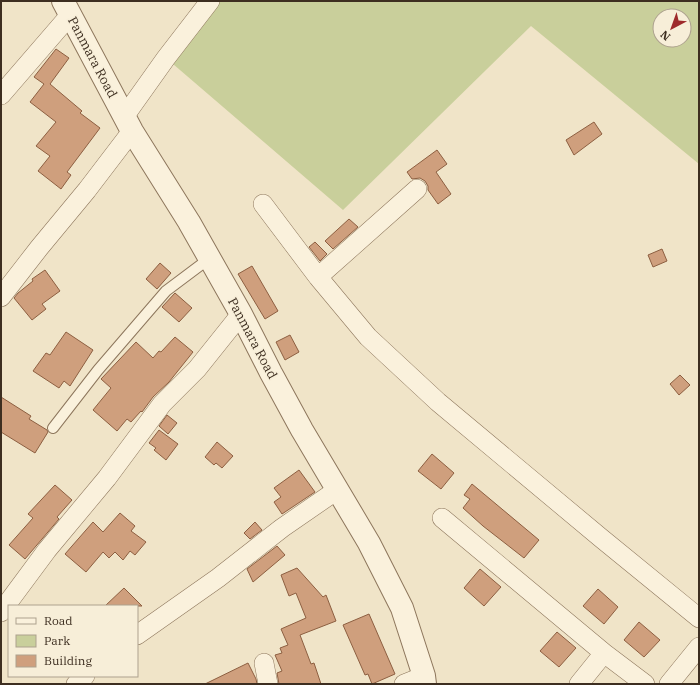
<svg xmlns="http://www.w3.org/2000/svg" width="700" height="685" font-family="'IBM Plex Serif',serif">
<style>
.green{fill:#c9cf9b;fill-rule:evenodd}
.building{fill:#cf9f7d;stroke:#8d5f41}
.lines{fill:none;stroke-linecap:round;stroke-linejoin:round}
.service-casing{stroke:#8d765c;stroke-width:12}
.minor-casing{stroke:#8d765c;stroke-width:20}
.tertiary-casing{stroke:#8d765c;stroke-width:24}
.service{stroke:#faf1dc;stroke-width:10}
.minor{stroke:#faf1dc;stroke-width:19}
.tertiary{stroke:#faf1dc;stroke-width:22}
.labels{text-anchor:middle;stroke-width:3;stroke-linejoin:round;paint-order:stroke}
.street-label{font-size:13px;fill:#3d2e20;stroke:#f7eed8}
</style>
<rect width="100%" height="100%" fill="#f0e4c8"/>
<path class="green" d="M 210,1 L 699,1 L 699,164 L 531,26 L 343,210 L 166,58 ZM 660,16 L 684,16 L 684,40 L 660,40 Z"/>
<path class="building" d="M 56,49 L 69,58 L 50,84 L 82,111 L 80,113 L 100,128 L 67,172 L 71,175 L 61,189 L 38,171 L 50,156 L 36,146 L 56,122 L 30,102 L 44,84 L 34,77 Z
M 594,122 L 602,134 L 574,155 L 566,140 Z
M 437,150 L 447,164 L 436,172 L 451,194 L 438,204 L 428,190 L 428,186 L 425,181 L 420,178 L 412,179 L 407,172 Z
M 349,219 L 358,227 L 333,249 L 325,241 Z
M 315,242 L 327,254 L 320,261 L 309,247 Z
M 662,249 L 667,261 L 653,267 L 648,255 Z
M 160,263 L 171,273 L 157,289 L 146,279 Z
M 252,266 L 278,311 L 265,319 L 238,274 Z
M 45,270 L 60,291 L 42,304 L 46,309 L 32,320 L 14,298 L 18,293 L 33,281 L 32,279 Z
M 175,293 L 192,308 L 179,322 L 162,307 Z
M 66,332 L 93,350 L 70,386 L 64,381 L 59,388 L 33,371 L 46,353 L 50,355 Z
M 290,335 L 299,352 L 285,360 L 276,342 Z
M 175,337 L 193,352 L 169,382 L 153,397 L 142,412 L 141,411 L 131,422 L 127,419 L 117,431 L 93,410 L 111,388 L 101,379 L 136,342 L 153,358 L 159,351 L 161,352 Z
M 680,375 L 690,385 L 679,395 L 670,384 Z
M 1,397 L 31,416 L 29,419 L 47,430 L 48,432 L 35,453 L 1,432 Z
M 167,415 L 177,423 L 168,434 L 159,426 Z
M 159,430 L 178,444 L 166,460 L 154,450 L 156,448 L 149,443 Z
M 217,442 L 233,456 L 222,468 L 216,463 L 214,465 L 205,457 Z
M 432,454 L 454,473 L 441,489 L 418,471 Z
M 299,470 L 315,492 L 282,514 L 274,502 L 281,497 L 274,488 Z
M 472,484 L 539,540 L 524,558 L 483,526 L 463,508 L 470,499 L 464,495 Z
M 55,485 L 72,500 L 57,517 L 59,519 L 25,559 L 9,545 L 33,518 L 28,514 Z
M 120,513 L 135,526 L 131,531 L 146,542 L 135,555 L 130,551 L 123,560 L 115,552 L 109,558 L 103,552 L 86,572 L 65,554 L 93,522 L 103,532 Z
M 255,522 L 262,530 L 250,539 L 244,533 Z
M 277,546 L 285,555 L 253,582 L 247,569 Z
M 297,568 L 323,597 L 326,595 L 336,621 L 300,635 L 311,664 L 314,663 L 321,684 L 279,684 L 277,673 L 282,671 L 275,655 L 282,653 L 280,648 L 288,645 L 281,629 L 306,618 L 296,593 L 289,596 L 281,575 Z
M 480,569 L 501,587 L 484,606 L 464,588 Z
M 124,588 L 142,606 L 105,606 Z
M 598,589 L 618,607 L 604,624 L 583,606 Z
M 369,614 L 395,674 L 372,684 L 368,674 L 365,675 L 343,625 Z
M 639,622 L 660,640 L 644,657 L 624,640 Z
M 557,632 L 576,648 L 559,667 L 540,651 Z
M 248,663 L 256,679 L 257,684 L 205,684 Z"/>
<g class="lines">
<defs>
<path id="service" d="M 53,428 L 98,370 L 166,291 L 210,258"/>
<path id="minor" d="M 1,95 L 70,15
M 124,117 L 166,58 L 210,1
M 263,204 L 318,277 L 368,337 L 438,402 L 601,538 L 699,618
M 318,277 L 417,189
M 1,297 L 39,248 L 87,190 L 132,131
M 442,518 L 604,653
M 1,612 L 47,550 L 107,478 L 162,404 L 197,369 L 241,314
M 137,635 L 218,578 L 282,528 L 337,490
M 264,663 L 268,684
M 76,684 L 85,676
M 404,684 L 424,676
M 579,684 L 604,653 L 645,684
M 669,684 L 699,647"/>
<path id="tertiary" d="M 63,1 L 132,131 L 189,222 L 241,314 L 271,373 L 302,430 L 369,543 L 402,608 L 424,676 L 425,684"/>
</defs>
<use href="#service" class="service-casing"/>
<use href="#minor" class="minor-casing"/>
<use href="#tertiary" class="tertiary-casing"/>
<use href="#service" class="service"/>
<use href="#minor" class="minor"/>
<use href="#tertiary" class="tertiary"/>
</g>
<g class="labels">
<g class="street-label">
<text transform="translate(93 57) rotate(62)" y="5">Panmara Road</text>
<text transform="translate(253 338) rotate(62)" y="5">Panmara Road</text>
</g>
</g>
<rect width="700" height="685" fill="none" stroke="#3d2e20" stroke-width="4"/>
<rect x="8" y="605" width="130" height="72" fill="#f7eed8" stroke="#ada18e"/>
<rect x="16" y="618" width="20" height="6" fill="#faf1dc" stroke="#ada18e"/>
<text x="44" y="625" font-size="12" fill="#3d2e20">Road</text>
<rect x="16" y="635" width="20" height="12" fill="#c9cf9b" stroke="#ada18e"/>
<text x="44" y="645" font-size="12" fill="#3d2e20">Park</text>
<rect x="16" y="655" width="20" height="12" fill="#cf9f7d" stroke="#ada18e"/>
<text x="44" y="665" font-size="12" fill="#3d2e20">Building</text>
<g transform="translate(672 28) rotate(221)"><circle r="19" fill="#f7eed8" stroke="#ada18e"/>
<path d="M0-3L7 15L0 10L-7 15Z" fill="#9e2a2b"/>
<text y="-6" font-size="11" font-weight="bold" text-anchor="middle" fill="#3d2e20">N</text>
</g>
</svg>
